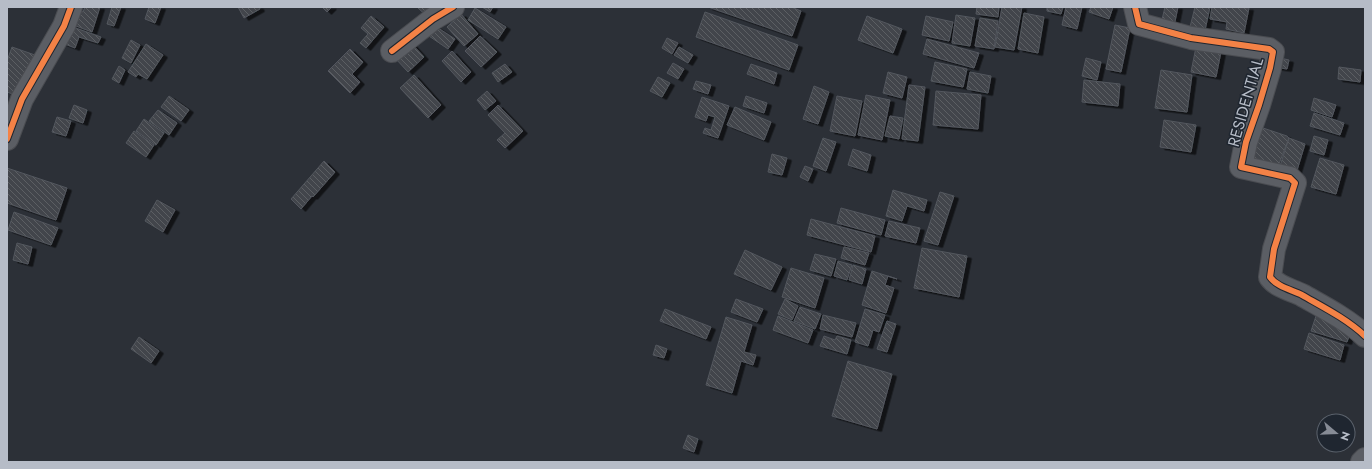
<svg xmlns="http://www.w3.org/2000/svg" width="1372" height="469" font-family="Jost,sans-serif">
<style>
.building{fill:url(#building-back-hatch);stroke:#53575e;filter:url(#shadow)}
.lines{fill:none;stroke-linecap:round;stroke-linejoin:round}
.minor-casing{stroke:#4a4c51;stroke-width:24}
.minor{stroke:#5b5e64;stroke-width:22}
.cycleway-casing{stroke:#1f2630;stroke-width:8}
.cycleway{stroke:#f48246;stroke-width:6}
.labels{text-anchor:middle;stroke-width:3;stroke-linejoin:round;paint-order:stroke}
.street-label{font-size:16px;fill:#b6bcc7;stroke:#1f2630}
</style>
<defs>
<pattern id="building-back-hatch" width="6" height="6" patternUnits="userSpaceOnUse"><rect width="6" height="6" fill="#42454b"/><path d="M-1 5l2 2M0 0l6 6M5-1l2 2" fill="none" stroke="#5b5e63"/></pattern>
<filter id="shadow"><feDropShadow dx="4.5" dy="2.5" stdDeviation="0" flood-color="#0009"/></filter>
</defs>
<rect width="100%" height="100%" fill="#2c3037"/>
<path class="building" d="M 85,7 L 100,7 L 92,32 L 68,23 L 73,8 L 83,12 Z
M 112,7 L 121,7 L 114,26 L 107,24 Z
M 149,7 L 161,7 L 155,23 L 145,19 Z
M 238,7 L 259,7 L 260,9 L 244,18 Z
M 322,7 L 332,7 L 327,12 Z
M 417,7 L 443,7 L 431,20 Z
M 482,7 L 493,7 L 490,12 Z
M 708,7 L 791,7 L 801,11 L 792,36 Z
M 977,7 L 999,7 L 998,17 L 976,14 Z
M 1002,7 L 1022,7 L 1014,50 L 995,47 Z
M 1047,7 L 1063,7 L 1061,14 L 1047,11 Z
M 1066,7 L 1082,7 L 1077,29 L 1062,25 Z
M 1091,7 L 1113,7 L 1109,19 L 1089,12 Z
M 1165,7 L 1178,7 L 1173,31 L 1160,28 Z
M 1195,7 L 1210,7 L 1204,35 L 1189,31 Z
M 1212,7 L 1249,8 L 1244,33 L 1226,29 L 1227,22 L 1210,19 Z
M 475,8 L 506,27 L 498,39 L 468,20 Z
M 705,12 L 798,45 L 789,70 L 696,37 Z
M 1024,13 L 1044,17 L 1038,53 L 1018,49 Z
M 461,14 L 478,34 L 464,46 L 447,27 Z
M 956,15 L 975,18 L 970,46 L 952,43 Z
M 371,16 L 384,27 L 366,48 L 360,43 L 368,34 L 361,28 Z
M 867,16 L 902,29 L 893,53 L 858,40 Z
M 926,16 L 953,22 L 949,41 L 922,35 Z
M 980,18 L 998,21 L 994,49 L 975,46 Z
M 432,24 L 455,39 L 448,49 L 426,34 Z
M 67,25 L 101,37 L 98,43 L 79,37 L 75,48 L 60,42 Z
M 1115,25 L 1130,28 L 1121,72 L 1106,69 Z
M 480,36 L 497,52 L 481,67 L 465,51 Z
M 667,38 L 678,43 L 672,54 L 662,48 Z
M 927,39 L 979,53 L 974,68 L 923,54 Z
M 131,40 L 140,45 L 131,63 L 122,58 Z
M 1197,42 L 1222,47 L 1216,77 L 1191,72 Z
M 411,43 L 424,57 L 408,72 L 395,58 Z
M 146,44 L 163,55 L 147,79 L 138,74 L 136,77 L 128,72 Z
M 12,47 L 35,55 L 21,97 L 7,92 L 7,61 Z
M 679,47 L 693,55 L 688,63 L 674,55 Z
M 350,49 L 363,62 L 352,74 L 360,82 L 350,93 L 328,71 Z
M 452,51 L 471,72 L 461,82 L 442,61 Z
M 1276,57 L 1289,60 L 1287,69 L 1274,67 Z
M 1086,58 L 1101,62 L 1097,80 L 1082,76 Z
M 935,62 L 967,69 L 963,87 L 931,81 Z
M 673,63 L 684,69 L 678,79 L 667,73 Z
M 505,64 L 512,72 L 498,82 L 492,73 Z
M 751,64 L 777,73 L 774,84 L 747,74 Z
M 119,66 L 125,70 L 119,83 L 112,79 Z
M 1339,67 L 1361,70 L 1360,82 L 1338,79 Z
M 1161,70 L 1192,75 L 1187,112 L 1155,108 Z
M 888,72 L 907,77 L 902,98 L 883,93 Z
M 970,72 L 991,76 L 988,93 L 967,89 Z
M 414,75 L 441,105 L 428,118 L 400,88 Z
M 658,77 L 670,83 L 662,97 L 650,91 Z
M 1084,80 L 1120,84 L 1118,106 L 1082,102 Z
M 696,81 L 711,85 L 708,94 L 693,89 Z
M 909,85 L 925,87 L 918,141 L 902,139 Z
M 814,86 L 829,92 L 818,124 L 803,119 Z
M 487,91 L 496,101 L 485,110 L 477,100 Z
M 936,91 L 981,95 L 978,129 L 933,125 Z
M 866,95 L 890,100 L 882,140 L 858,135 Z
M 169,96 L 189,110 L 181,121 L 161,107 Z
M 746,96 L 767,103 L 764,113 L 743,106 Z
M 837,96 L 862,101 L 855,136 L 830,131 Z
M 702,97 L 729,106 L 718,138 L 703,133 L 705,128 L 711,130 L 715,117 L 708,115 L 706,121 L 695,117 Z
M 1314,98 L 1336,105 L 1332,117 L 1311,110 Z
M 74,105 L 87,110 L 83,123 L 69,118 Z
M 498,105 L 523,131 L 505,148 L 497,140 L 505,133 L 488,115 Z
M 735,107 L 771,122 L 764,140 L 727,125 Z
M 158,110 L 177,123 L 169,135 L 149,121 Z
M 1314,113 L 1344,123 L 1340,135 L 1310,126 Z
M 890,116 L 903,118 L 899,139 L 885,136 Z
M 57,117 L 71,121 L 66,136 L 52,132 Z
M 144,119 L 164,133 L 156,145 L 136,131 Z
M 1164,120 L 1196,125 L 1191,152 L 1160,147 Z
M 1257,126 L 1287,136 L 1289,138 L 1277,169 L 1245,159 Z
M 134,131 L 154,145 L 146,157 L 126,143 Z
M 1314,136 L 1328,140 L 1324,155 L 1310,151 Z
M 823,138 L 836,142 L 826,171 L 813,166 Z
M 1289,138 L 1305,144 L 1295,177 L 1278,172 Z
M 853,149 L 871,155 L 867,171 L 848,165 Z
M 772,154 L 787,158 L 782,175 L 768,172 Z
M 1320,158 L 1344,165 L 1336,194 L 1311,187 Z
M 324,161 L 335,172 L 313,197 L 312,196 L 301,209 L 291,199 Z
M 805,166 L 813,169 L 808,181 L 800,177 Z
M 7,168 L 67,188 L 56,220 L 7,203 Z
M 893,190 L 927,200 L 924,211 L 907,206 L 902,221 L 886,216 Z
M 940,192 L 954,196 L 938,245 L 924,241 Z
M 157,200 L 175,210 L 163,232 L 145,221 Z
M 841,208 L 885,220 L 881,235 L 837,223 Z
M 14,212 L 58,228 L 51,245 L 8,230 Z
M 811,219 L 875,236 L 871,252 L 807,235 Z
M 889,221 L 920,228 L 916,243 L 885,236 Z
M 17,243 L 32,247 L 28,264 L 13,260 Z
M 844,247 L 869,253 L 865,265 L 841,258 Z
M 922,248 L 967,256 L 959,297 L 914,288 Z
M 745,250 L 782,267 L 771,290 L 734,274 Z
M 815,254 L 836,259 L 831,276 L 810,270 Z
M 838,261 L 852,265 L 847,280 L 834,276 Z
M 853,265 L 866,269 L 862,284 L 849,280 Z
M 791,268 L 824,278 L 815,308 L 782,297 Z
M 872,271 L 897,279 L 888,276 L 885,285 L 894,288 L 886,313 L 862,305 Z
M 736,299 L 763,309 L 757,322 L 731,312 Z
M 785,299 L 798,306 L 792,320 L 778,314 Z
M 800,307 L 821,314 L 815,329 L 794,321 Z
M 665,309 L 711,327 L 706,339 L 660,321 Z
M 865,309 L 885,315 L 879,332 L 873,330 L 868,346 L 855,342 Z
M 823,315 L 856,323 L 852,337 L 820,329 Z
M 778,316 L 813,330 L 808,343 L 773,330 Z
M 1316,316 L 1352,328 L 1347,342 L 1311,331 Z
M 726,317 L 752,325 L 744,352 L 756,355 L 753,365 L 741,361 L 732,393 L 706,385 Z
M 887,321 L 896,324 L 887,352 L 877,349 Z
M 1309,333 L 1344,345 L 1340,360 L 1304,349 Z
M 824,336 L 835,340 L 837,336 L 851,340 L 847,354 L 820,346 Z
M 139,337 L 159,351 L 151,363 L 131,349 Z
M 656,345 L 667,349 L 664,358 L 653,355 Z
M 848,361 L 892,374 L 877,429 L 832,416 Z
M 688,435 L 698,439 L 694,452 L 683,448 Z"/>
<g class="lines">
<defs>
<path id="minor" d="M 1135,7 L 1139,24 L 1191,38 L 1269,49 L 1273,52 L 1270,68 L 1259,105 L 1246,142 L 1241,167 L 1290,178 L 1295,183 L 1274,249 L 1270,277 C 1277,287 1292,290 1302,295 C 1323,307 1347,319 1365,336
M 392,51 L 433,19 L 453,7
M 7,139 L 22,99 L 64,26 L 71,7
M 1362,462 L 1365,459"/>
</defs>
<use href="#minor" class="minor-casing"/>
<use href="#minor" class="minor"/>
<defs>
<path id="cycleway" d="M 1135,7 L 1139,24 L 1191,38 L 1269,49 L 1273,52 L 1270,68 L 1259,105 L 1246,142 L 1241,167 L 1290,178 L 1295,183 L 1274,249 L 1270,277 C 1277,287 1292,290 1302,295 C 1323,307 1347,319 1365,336
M 392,51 L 433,19 L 453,7
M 7,139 L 22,99 L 64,26 L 71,7"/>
</defs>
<use href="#cycleway" class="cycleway-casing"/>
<use href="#cycleway" class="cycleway"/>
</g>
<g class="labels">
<g class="street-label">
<text transform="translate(1245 102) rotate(-74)" y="6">RESIDENTIAL</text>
</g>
</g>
<rect width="1372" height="469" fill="none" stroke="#b6bcc7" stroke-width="16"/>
<g transform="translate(1336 433) rotate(109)"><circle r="19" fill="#1f2630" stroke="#5b626c"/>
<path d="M0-3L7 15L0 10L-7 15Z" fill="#868b95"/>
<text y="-6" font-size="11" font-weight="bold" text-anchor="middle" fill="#b6bcc7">N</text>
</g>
</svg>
